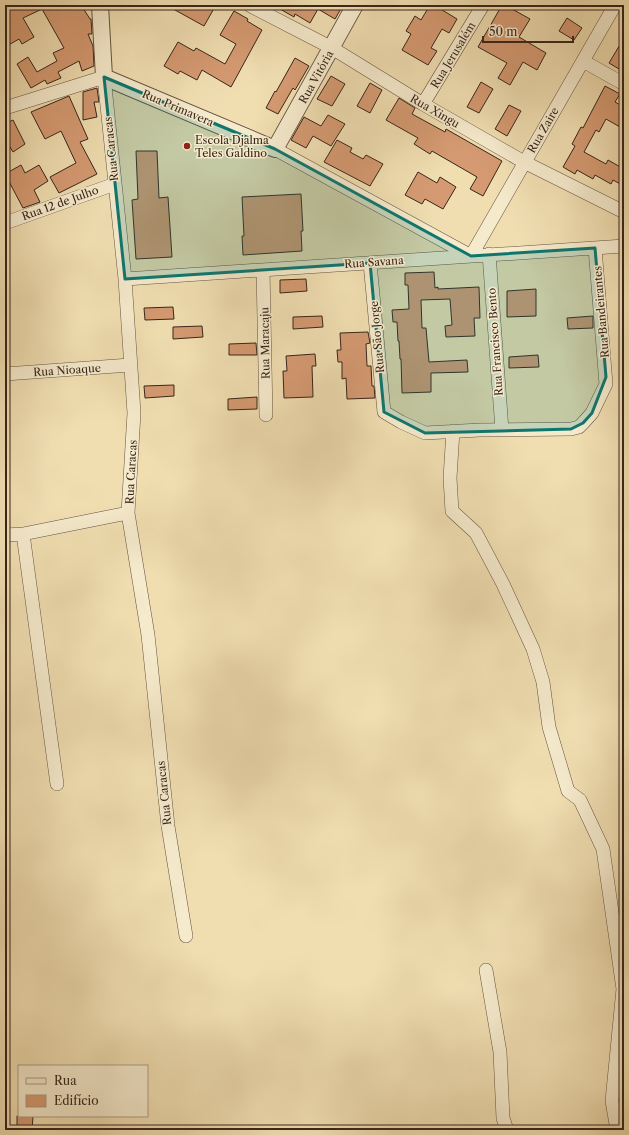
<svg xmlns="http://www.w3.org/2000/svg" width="629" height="1135" font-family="'Libre Caslon Text',serif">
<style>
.building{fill:#d59a72;stroke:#38251a}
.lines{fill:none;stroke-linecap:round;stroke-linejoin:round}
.minor-casing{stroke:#665340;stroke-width:14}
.tertiary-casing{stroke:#665340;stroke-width:18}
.minor{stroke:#f5eacc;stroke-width:13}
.tertiary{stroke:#f5eacc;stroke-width:16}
.marked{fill:#0f766e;fill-opacity:0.2;stroke:#0f766e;stroke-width:3;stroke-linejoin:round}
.poi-dot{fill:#8f2418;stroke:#f5eacc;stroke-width:1.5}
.labels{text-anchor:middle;stroke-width:3;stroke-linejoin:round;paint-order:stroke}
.street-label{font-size:11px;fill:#38251a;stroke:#f5eacc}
.poi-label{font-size:11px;fill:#38251a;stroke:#f5eacc;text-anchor:start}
</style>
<rect width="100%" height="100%" fill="#f0deb1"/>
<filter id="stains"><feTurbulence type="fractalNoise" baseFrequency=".005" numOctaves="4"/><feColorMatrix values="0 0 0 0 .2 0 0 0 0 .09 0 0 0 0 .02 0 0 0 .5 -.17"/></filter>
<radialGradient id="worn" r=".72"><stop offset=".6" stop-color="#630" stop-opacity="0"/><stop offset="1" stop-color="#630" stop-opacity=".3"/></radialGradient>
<path class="building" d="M 5,5 L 81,5 L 90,19 L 91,19 L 92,34 L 88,34 L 93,46 L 94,66 L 82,71 L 79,61 L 58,72 L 61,78 L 47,84 L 45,80 L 31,88 L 17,64 L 28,57 L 37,72 L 57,61 L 53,53 L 64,48 L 42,9 L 23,18 L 34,37 L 22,44 L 19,39 L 5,47 Z
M 166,5 L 216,5 L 204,26 Z
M 273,5 L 343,5 L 335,19 L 318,9 L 310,23 L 295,14 L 294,17 Z
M 430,5 L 434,5 L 457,19 L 449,33 L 442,29 L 431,48 L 437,51 L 428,65 L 402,50 L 411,34 L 406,31 L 415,16 L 421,20 Z
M 502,5 L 505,5 L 530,19 L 519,37 L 546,53 L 537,70 L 523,62 L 510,85 L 498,78 L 507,63 L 478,47 Z
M 234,11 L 248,19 L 247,21 L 262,30 L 231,87 L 202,70 L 197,80 L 180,71 L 178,74 L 164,66 L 178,42 L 194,51 L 196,48 L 225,64 L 236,44 L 220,35 Z
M 567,18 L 582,28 L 574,40 L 559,31 Z
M 624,38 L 624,72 L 609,63 Z
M 295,58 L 309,66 L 295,90 L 293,88 L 278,114 L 266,108 L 275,91 L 276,92 Z
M 331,76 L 345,84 L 332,106 L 317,99 Z
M 481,82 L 493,89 L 479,113 L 467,107 Z
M 370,83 L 382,90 L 370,113 L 357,106 Z
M 605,86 L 620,94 L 615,102 L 624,107 L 624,121 L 620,127 L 606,119 L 599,132 L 596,130 L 584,152 L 606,164 L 608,160 L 624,169 L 624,186 L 613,180 L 611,184 L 595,175 L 593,179 L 577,170 L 575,174 L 563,167 L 575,146 L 572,144 L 581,127 L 583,128 Z
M 97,88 L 99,102 L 94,102 L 97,117 L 83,120 L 83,92 Z
M 69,96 L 88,139 L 80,142 L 97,174 L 59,193 L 50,177 L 76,163 L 61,131 L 45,139 L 31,112 Z
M 399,98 L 415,108 L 412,114 L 445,132 L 446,129 L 502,161 L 483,196 L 470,189 L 477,177 L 432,151 L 430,154 L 414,144 L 418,138 L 386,120 Z
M 509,105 L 521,111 L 507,136 L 495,129 Z
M 328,115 L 345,124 L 331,146 L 313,136 L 306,148 L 291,140 L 304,117 L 321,126 Z
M 13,120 L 25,144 L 13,152 L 10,147 L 5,150 L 5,124 Z
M 337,140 L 352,148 L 350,152 L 363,159 L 366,155 L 383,164 L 370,186 L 324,162 Z
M 136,151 L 157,151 L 159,198 L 168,197 L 172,257 L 136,259 L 132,200 L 138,199 Z
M 21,165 L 25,173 L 39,165 L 48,181 L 34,190 L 40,202 L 23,208 L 5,174 Z
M 418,172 L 437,183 L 440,177 L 456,187 L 443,209 L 425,199 L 422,204 L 405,195 Z
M 301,194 L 303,231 L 301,231 L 302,251 L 243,255 L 242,236 L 244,236 L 242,197 Z
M 434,272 L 435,288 L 438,287 L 438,289 L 479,287 L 480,318 L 474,318 L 475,336 L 446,337 L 445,326 L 452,325 L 450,299 L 421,300 L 422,328 L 426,328 L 429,362 L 467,360 L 468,372 L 431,373 L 431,392 L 402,393 L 401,359 L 400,359 L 399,341 L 398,341 L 397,322 L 393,322 L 392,310 L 409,309 L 408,285 L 405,285 L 405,273 Z
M 306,279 L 307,291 L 280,293 L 280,280 Z
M 536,289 L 536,316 L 507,317 L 507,291 Z
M 173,307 L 174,319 L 145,320 L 144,308 Z
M 322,316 L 323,327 L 293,329 L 293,317 Z
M 593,316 L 593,328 L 568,329 L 567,318 Z
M 202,326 L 203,337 L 173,339 L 173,327 Z
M 368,332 L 370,343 L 366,344 L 367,366 L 371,366 L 372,386 L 374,386 L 375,398 L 347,399 L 346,378 L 342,379 L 342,362 L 338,362 L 337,350 L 341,350 L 340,333 Z
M 256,343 L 257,355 L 229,355 L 229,344 Z
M 315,354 L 316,366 L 312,366 L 313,397 L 284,398 L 283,371 L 287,371 L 286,356 Z
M 538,355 L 539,367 L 509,368 L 509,357 Z
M 174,385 L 174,396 L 145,398 L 144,386 Z
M 257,397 L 257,409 L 228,410 L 228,399 Z
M 17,1116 L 33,1116 L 32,1130 L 17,1130 Z"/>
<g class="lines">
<defs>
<path id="minor" d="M 249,5 L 332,48 L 423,104 L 524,162 L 624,212
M 583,61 L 624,84
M 423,104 L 483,5
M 5,108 L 104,77 L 125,279 L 134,413 L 128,513 L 148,635 L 168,826 L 186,936
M 275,149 L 471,256 L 615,5
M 5,223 L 115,184
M 489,254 L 502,430
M 370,263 L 384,412 L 401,422 L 425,433 L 480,430 L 571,429 L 579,427 L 583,423 L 592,413 L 606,384 L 595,248
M 263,270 L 266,415
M 125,279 L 624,246
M 5,374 L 130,365
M 453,431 L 450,478 L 452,511 L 476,533 L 503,584 L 533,649 L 543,682 L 549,727 L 568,791 L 580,800 L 603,849 L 623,989 L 612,1101 L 617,1130
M 23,534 L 57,784
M 5,535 L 23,534 L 128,513
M 486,970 L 500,1052 L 503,1118 L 507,1130"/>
<path id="tertiary" d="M 100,5 L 104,77 L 275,149 L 355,5"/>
</defs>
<use href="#minor" class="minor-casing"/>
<use href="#tertiary" class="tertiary-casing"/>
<use href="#minor" class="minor"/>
<use href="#tertiary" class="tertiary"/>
</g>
<path class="marked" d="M 104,77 L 275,149 L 471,256 L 595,248 L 606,377 L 592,413 L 583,423 L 571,429 L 425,433 L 384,412 L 370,263 L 125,279 Z"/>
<circle class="poi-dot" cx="187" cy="146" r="4"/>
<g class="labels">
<g class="street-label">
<text transform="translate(453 55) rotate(-59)" y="4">Rua Jerusalém</text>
<text transform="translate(316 77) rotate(-61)" y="4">Rua Vitória</text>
<text transform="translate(178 108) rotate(23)" y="4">Rua Primavera</text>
<text transform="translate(435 111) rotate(30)" y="4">Rua Xingu</text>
<text transform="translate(543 130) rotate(-60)" y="4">Rua Zaire</text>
<text transform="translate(111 149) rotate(-96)" y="4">Rua Caracas</text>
<text transform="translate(60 203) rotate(-20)" y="4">Rua 12 de Julho</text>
<text transform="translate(374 262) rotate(-4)" y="4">Rua Savana</text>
<text transform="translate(601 312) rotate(-95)" y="4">Rua Bandeirantes</text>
<text transform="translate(377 337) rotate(-95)" y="4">Rua São Jorge</text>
<text transform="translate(495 342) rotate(-94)" y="4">Rua Francisco Bento</text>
<text transform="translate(265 343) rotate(-91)" y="4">Rua Maracaju</text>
<text transform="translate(67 370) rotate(-4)" y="4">Rua Nioaque</text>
<text transform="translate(131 472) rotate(-87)" y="4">Rua Caracas</text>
<text transform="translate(164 793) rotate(-96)" y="4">Rua Caracas</text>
</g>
<g class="poi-label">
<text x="195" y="144">Escola Djalma<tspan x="195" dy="13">Teles Galdino</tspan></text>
</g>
</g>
<rect width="629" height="1135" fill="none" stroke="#f0deb1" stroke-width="20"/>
<rect x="6" y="6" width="617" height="1123" fill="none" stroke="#38251a" stroke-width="2"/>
<rect x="10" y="10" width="609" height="1115" fill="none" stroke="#38251a"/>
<rect x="18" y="1065" width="130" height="52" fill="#f5eacc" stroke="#a99b85"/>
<rect x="26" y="1078" width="20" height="6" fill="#f5eacc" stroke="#a99b85"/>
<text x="54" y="1085" font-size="12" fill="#38251a">Rua</text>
<rect x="26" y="1095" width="20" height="12" fill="#d59a72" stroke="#a99b85"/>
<text x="54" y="1105" font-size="12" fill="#38251a">Edifício</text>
<path d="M483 36v6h90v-6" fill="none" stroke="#38251a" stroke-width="2"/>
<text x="489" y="36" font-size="12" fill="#38251a" stroke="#f5eacc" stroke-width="3" paint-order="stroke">50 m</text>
<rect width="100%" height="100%" filter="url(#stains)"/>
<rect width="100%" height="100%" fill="url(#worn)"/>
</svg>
